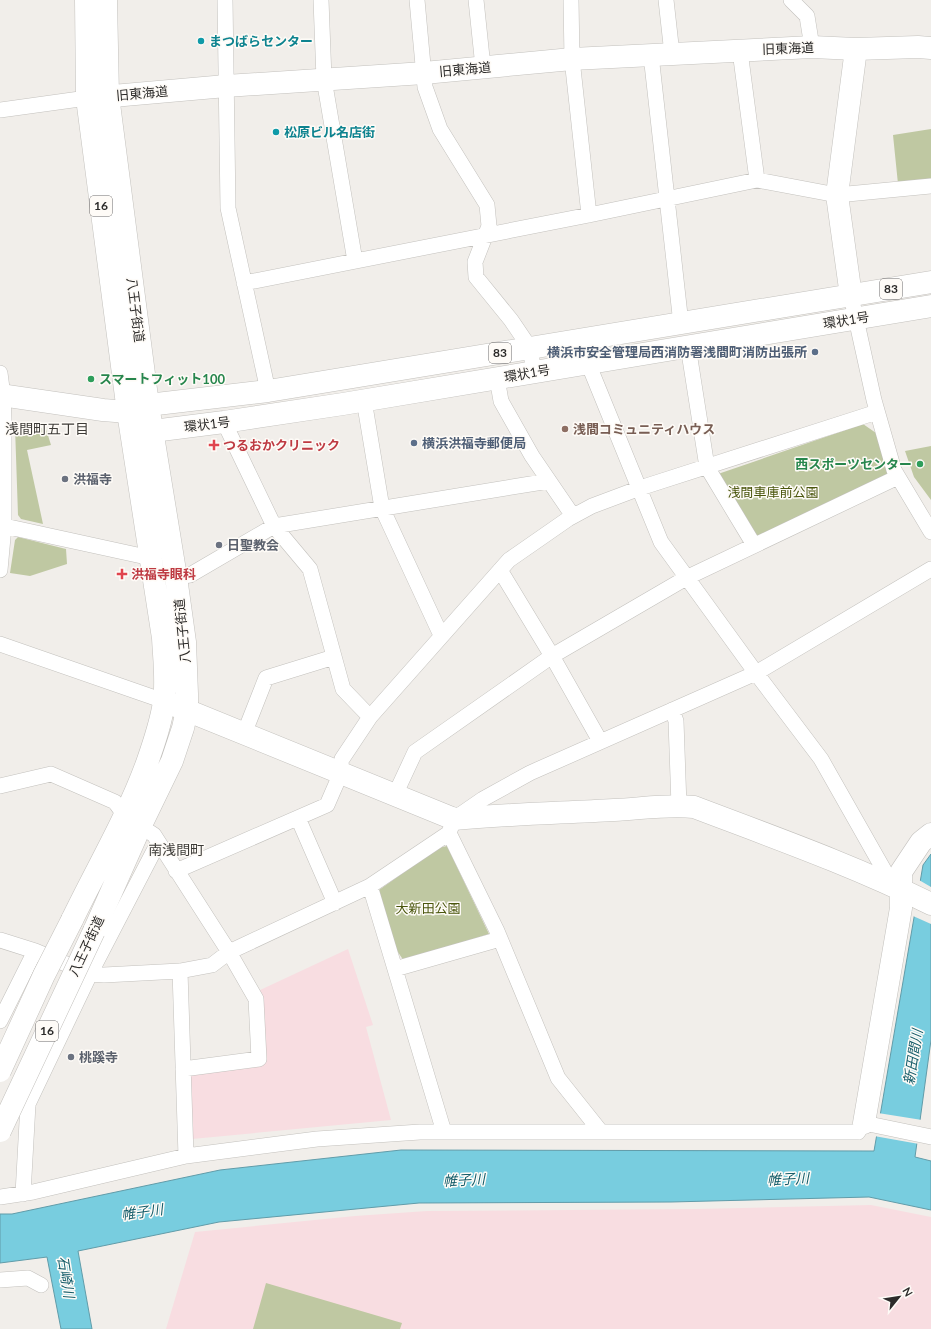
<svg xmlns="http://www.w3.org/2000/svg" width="931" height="1329" font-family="Lato,'Noto Sans JP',sans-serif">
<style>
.commercial{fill:#f8dde1}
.green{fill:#bfc8a2}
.water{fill:#78cddf;stroke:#619ca9}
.pier{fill:#f1eeea}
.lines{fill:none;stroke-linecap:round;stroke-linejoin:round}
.street-casing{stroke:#c3c1bd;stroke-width:16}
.secondary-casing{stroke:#c3c1bd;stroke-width:23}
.primary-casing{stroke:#c3c1bd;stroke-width:23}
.highway-casing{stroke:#c3c1bd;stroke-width:23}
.street{stroke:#fff;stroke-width:15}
.secondary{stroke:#fff;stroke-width:22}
.primary{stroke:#fff;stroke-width:22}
.highway{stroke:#fff;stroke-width:22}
.highway-bridge-casing{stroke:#c3c1bd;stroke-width:23;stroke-linecap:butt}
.highway-bridge{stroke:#fff;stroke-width:22}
.culture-dot{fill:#0f9aa8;stroke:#fefbf7;stroke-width:1.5}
.service-dot{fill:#5c6f8a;stroke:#fefbf7;stroke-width:1.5}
.leisure-dot{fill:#2e9e5b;stroke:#fefbf7;stroke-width:1.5}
.education-dot{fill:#8d6e63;stroke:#fefbf7;stroke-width:1.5}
.health-dot{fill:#e0444e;stroke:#fefbf7;stroke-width:1.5}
.worship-dot{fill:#6b7280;stroke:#fefbf7;stroke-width:1.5}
.labels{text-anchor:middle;stroke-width:3;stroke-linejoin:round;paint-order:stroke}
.shield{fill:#fefbf7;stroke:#6b6968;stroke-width:1}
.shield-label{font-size:12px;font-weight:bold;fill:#2c2b2a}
.culture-label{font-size:13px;font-weight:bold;fill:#0d838f;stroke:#fefbf7;text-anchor:start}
.street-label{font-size:13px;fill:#2c2b2a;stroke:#fefbf7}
.service-label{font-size:13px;font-weight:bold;fill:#4e5e75;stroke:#fefbf7;text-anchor:end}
.leisure-label{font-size:13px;font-weight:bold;fill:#27864d;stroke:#fefbf7;text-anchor:start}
.education-label{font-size:13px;font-weight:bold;fill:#785e54;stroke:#fefbf7;text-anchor:start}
.health-label{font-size:13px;font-weight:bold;fill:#be3a42;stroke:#fefbf7;text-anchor:start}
.worship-label{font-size:13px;font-weight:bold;fill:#5b616d;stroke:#fefbf7;text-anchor:start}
.park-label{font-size:13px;fill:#4a560d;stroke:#fefbf7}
.neighbourhood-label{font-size:14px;fill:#3d3b37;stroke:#fefbf7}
.water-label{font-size:14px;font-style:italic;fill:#145c69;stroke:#fefbf7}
</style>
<rect width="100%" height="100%" fill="#f1eeea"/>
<path class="commercial" d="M 348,949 L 373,1025 L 366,1027 L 391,1120 L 192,1139 L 190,1074 L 262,1064 L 258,991 Z
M 871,1205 L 931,1217 L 931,1329 L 166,1329 L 195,1232 L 355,1216 L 427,1211 L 696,1209 Z"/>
<path class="green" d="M 931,129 L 931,181 L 898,184 L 893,135 Z
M 20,424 L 46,429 L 51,445 L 27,450 L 43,524 L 21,519 L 18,515 L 15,427 Z
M 863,424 L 876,433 L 889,477 L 756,537 L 718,474 Z
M 931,446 L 931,500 L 914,477 L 905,451 Z
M 18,537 L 66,549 L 67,564 L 30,576 L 10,573 L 15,540 Z
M 447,846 L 489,934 L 404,961 L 391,942 L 379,890 L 438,848 Z
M 266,1283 L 402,1323 L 400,1329 L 253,1329 Z"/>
<path class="water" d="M 931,854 L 931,1040 L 915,1157 L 931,1161 L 931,1210 L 869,1197 L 671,1202 L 419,1203 L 219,1222 L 78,1251 L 92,1329 L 61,1329 L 47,1257 L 0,1263 L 0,1214 L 12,1214 L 220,1170 L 401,1150 L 874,1151 L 923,865 Z"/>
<path class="pier" d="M 919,880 L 931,887 L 931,924 L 913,916 Z
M 878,1113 L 922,1120 L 919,1144 L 874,1136 Z"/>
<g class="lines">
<defs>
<path id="street" d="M 225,0 L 228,208 L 268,391
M 321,0 L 324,79 L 355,261
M 417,0 L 425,87 L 440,129 L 487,205 L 489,226 L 475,262 L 476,277 L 511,320 L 530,348 L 534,372
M 476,0 L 483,67
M 571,0 L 572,59 L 589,215
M 666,0 L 672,54
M 791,0 L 807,16 L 812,47
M 740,51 L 757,180
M 651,55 L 681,324
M 0,110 L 87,98
M 244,283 L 589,215 L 757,180 L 837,195 L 931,186
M 851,296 L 874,400 L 894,470 L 931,532
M 688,346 L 707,467 L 754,545
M 588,363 L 661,542 L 756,673 L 821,759 L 893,886
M 0,373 L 3,396 L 4,420 L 4,526 L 0,570
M 497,378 L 501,401 L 532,456 L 573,516
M 364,400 L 382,508 L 439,631 L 443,634
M 224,422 L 274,526 L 310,569 L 343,689 L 370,717
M 0,525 L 151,558
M 500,570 L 552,656 L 600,741
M 176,577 L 190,575 L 274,526 L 549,481
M 0,644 L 164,701
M 672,710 L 676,721 L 679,806
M 244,734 L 266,678 L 334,657
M 0,786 L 51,774 L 115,802 L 125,816 L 154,835 L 229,952 L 370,886 L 449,833
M 395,795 L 415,752 L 552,656 L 686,578 L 898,477
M 298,818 L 335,903
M 176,871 L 327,805 L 337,782 L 342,759 L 370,717 L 509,560 L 568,519 L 592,506 L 640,488 L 877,412
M 370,886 L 444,1132
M 0,940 L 35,951 L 90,974 L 104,975 L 180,971 L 212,965 L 229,952 L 256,999 L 259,1059 L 183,1069
M 395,969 L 500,939
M 180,971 L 186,1156
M 0,1021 L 35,951
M 601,1132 L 558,1078 L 497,931 L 449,833 L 454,819 L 483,799 L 530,773 L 756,673 L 931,569
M 23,1194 L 28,1104 L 90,974 L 158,843
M 0,1197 L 33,1192 L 186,1156 L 317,1139 L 420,1132 L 858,1132 L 864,1123 L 931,1137
M 0,1280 L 28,1278 L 41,1285"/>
<path id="secondary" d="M 90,98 L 226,86 L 424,73 L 572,59 L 812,47 L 856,49 L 918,47 L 931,48
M 851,296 L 837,195 L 856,49
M 0,395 L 103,410 L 128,412 L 145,407
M 164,701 L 454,819 C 507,814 561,813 614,810 C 640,809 667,804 694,807 C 773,837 855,866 931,904
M 864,1123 L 901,908 L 901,872 L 921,842 L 931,834"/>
<path id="primary" d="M 148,405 L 268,391 L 931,282
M 138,420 L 153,431 L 224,422 L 343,404 L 931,306"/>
<path id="highway" d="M 72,920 C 97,868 127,818 147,763 C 154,743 161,723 164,702 C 167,680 164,659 163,638 L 128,412 L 87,98 L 86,0
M 94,931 L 141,825 L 172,761 L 183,728 L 187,710 L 187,694 L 185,642 L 176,577 L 148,405 L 108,96 L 106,0"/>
</defs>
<use href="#street" class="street-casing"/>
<use href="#secondary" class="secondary-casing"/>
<use href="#primary" class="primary-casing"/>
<use href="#highway" class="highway-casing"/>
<use href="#street" class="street"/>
<use href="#secondary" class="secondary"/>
<use href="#primary" class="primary"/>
<use href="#highway" class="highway"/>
<defs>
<path id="highway-bridge" d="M 0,1071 L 44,975 L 72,920
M 0,1131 L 94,931"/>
</defs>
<use href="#highway-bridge" class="highway-bridge-casing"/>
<use href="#highway-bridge" class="highway-bridge"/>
</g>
<g class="culture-dot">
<circle cx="201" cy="41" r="4"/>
<circle cx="276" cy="132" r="4"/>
</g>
<g class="service-dot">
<circle cx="815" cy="352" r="4"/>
<circle cx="414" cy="443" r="4"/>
</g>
<g class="leisure-dot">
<circle cx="91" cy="379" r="4"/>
<circle cx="920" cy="464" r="4"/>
</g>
<circle class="education-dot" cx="565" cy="429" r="4"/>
<g class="health-dot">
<path d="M212 439h4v4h4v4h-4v4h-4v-4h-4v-4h4z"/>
<path d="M120 568h4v4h4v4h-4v4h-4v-4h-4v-4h4z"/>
</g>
<g class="worship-dot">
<circle cx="65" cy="479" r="4"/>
<circle cx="219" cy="545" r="4"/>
<circle cx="71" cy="1057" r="4"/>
</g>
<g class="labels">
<g class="shield">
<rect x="90" y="196" width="22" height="20" rx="3"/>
<rect x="880" y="279" width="22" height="20" rx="3"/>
<rect x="489" y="343" width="22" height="20" rx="3"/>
<rect x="36" y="1021" width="22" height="20" rx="3"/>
</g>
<g class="shield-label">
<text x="101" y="210">16</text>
<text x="891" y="293">83</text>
<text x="500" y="357">83</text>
<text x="47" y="1035">16</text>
</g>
<g class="culture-label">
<text x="209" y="46">まつばらセンター</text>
<text x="284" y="137">松原ビル名店街</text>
</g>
<g class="street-label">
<text transform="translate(788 48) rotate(-2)" y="5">旧東海道</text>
<text transform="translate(465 69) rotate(-5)" y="5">旧東海道</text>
<text transform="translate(142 93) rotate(-5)" y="5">旧東海道</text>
<text transform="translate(136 310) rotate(83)" y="5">八王子街道</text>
<text transform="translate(846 320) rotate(-9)" y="5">環状1号</text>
<text transform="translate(527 373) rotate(-10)" y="5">環状1号</text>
<text transform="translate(207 424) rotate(-7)" y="5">環状1号</text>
<text transform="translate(182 631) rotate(-96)" y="5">八王子街道</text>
<text transform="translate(86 946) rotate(-65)" y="5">八王子街道</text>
</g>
<g class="service-label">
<text x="807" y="357">横浜市安全管理局西消防署浅間町消防出張所</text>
<text x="422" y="448" text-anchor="start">横浜洪福寺郵便局</text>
</g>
<g class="leisure-label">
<text x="99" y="384">スマートフィット100</text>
<text x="912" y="469" text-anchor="end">西スポーツセンター</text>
</g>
<g class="education-label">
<text x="573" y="434">浅間コミュニティハウス</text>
</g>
<g class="health-label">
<text x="223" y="450">つるおかクリニック</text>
<text x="131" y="579">洪福寺眼科</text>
</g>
<g class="worship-label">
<text x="73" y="484">洪福寺</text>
<text x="227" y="550">日聖教会</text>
<text x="79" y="1062">桃蹊寺</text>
</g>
<g class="park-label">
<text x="773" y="497">浅間車庫前公園</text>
<text x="428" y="913">大新田公園</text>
</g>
<g class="neighbourhood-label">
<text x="47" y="434">浅間町五丁目</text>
<text x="176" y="855">南浅間町</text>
</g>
<g class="water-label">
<text transform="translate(913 1057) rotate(-81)" y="5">新田間川</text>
<text transform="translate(788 1179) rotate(-3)" y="5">帷子川</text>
<text transform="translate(464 1180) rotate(-3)" y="5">帷子川</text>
<text transform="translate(142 1212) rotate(-8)" y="5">帷子川</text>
<text transform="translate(66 1277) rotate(81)" y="5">石崎川</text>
</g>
</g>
<g transform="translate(899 1297) rotate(60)" stroke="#fefbf7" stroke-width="3" paint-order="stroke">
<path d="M0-3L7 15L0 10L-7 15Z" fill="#2c2b2a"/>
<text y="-6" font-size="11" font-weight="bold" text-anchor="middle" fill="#2c2b2a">N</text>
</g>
</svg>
